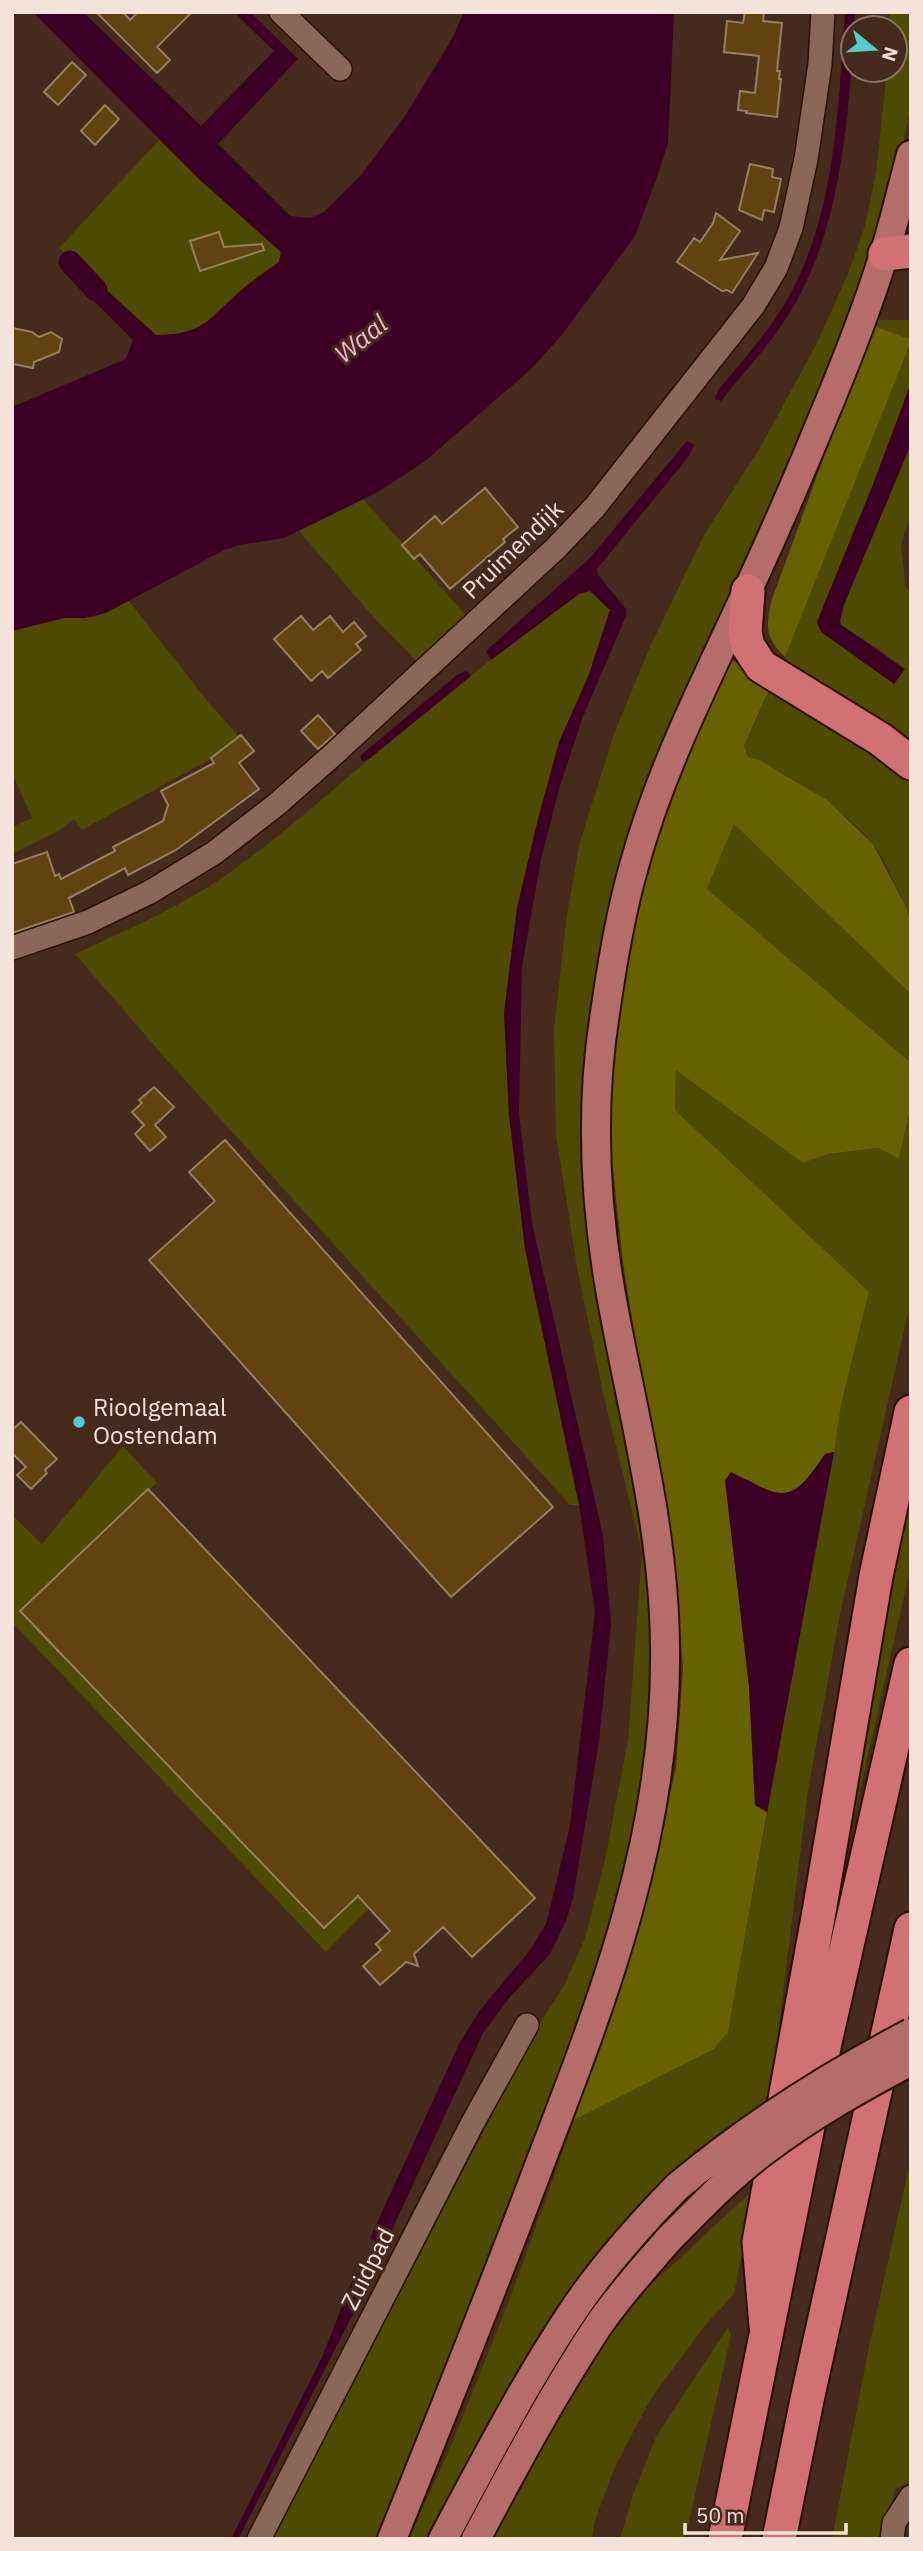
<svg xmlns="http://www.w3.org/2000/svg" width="923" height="2551" font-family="'IBM Plex Sans',sans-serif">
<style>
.green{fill:#4f4a01}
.forest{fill:#676100}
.water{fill:#3c0024}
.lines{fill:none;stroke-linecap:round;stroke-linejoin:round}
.canal{stroke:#3c0024;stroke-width:23}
.building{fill:#60430f;stroke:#947f62;stroke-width:2}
.minor-casing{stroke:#2b1104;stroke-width:26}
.major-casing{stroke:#2b1104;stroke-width:32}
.highway-casing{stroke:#2b1104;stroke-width:37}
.minor{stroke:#896858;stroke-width:23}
.major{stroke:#b56d69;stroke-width:28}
.highway{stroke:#d27174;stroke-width:33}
.major-bridge-casing{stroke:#2b1104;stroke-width:32;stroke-linecap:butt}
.major-bridge{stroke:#b56d69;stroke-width:28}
.poi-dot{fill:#53cdc9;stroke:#462a1b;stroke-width:2.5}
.labels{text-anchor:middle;stroke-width:6;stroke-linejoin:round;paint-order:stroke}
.street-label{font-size:24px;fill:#f5e2d9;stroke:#462a1b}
.poi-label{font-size:24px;fill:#f5e2d9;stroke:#462a1b;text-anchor:start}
.water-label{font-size:26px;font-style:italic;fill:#f9b0d2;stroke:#462a1b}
</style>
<rect width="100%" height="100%" fill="#462a1b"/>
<path class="green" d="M 890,12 L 911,12 L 910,109 L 898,170 L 875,256 L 591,1036 L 627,1422 L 652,1636 L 649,1726 L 642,1793 L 628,1865 L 555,2095 L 384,2539 L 273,2539 L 538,2026 L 564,1986 L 585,1938 L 605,1860 L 628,1740 L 642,1552 L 603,1393 L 577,1267 L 556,1135 L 554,1028 L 567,914 L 580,842 L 614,734 L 649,649 L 704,535 L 760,448 L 817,343 L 848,274 L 865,226 L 876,173 L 887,70 L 895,70 L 895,28 L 889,28 Z
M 159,140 L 199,179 L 281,252 L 279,261 C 268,271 255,278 244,288 C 209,318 207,335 156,335 L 59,248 Z
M 875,320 L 911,320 L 911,383 L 874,482 L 817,622 L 889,656 L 841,625 L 840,622 L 843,607 L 911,444 L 911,513 L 901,545 L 906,587 L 911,595 L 911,750 L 780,669 L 910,344 L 908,339 L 872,325 Z
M 363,499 L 471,621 L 421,665 L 376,620 L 299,531 Z
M 590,591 L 610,610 L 588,677 L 559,742 L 538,819 L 517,908 L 504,1013 L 509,1115 L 525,1249 L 579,1505 L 570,1505 L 165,1058 L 75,954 C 120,933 166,913 208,887 C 275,843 333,789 395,737 C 454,687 517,640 579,594 Z
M 129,601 L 208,702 L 243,741 L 82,830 L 74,819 L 60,830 L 12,854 L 12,827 L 32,818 L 12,773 L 12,631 L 64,618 L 95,617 Z
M 774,681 L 886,758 L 911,780 L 911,923 C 904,902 886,861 873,844 C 849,813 785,770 748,757 L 744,746 Z
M 734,823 L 911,994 L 911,1063 L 707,889 Z
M 676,1069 L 803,1163 L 828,1154 L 878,1148 L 899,1159 L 911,1105 L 911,1300 L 839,1619 L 808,1790 L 770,2100 L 702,2148 L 655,2194 L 431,2539 L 408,2539 L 449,2451 L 511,2296 L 574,2120 L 713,2049 L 728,2032 L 841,1405 L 869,1293 L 675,1110 Z
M 123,1446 L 157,1483 L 23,1606 L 160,1756 L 401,1876 L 326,1952 L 12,1622 L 12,1515 L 42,1544 Z
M 911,1456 L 911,1566 L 816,1984 Z
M 911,2158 L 911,2481 L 895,2489 L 884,2539 L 832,2539 L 869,2346 Z
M 754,2189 L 734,2294 L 703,2328 L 650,2400 L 615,2467 L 595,2520 L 592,2539 L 484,2539 L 585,2364 L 641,2294 Z
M 728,2327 L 731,2335 L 685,2539 L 620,2539 L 633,2495 L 656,2437 Z"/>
<path class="forest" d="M 872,325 L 909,339 L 910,344 L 785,657 C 765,637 766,629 771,602 Z
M 728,658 L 773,681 L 744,746 L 748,757 L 761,761 L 827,800 L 873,844 L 905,905 L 911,923 L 911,994 L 734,824 L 707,889 L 911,1063 L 911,1105 L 899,1159 L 878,1148 L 828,1154 L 803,1163 L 676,1070 L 675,1110 L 869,1292 L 841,1405 L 834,1452 L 825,1454 C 810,1476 797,1502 766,1490 C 760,1488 754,1482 747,1480 C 740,1478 731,1480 725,1480 L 749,1686 L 755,1805 L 767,1812 L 728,2032 L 714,2049 L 574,2120 L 615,1999 L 658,1848 L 676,1768 L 683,1669 L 677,1589 L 664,1491 L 643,1387 L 623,1263 L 610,1142 L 613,1039 L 627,939 L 679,755 Z"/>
<path class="water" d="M 33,12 L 83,12 L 201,126 L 274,51 L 234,12 L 250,12 L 298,59 L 218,144 L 290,216 L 310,218 L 324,212 L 362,174 L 405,116 L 452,39 L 464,12 L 674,12 L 668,143 L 656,180 L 635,236 L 561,336 L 531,369 L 424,462 L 378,492 L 284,538 L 239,545 L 224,550 L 106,613 L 84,618 L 64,618 L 12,631 L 12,407 L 126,359 L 133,340 L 70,277 L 79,265 L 156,335 C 206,335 209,317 244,288 C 255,278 268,271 279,262 L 281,252 L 199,179 Z
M 845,12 L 855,12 C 849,110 843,231 787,317 C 768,347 743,373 721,401 L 715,399 L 718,390 C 741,362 766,335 784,305 C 836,218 838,110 845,12 Z
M 911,383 L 911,444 L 843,607 L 840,621 L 841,625 L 905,669 L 894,684 L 821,632 L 817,622 L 874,482 Z
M 687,441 L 694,445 L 689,456 L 597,569 L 598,575 L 626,609 L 626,616 L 582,719 L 560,786 L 541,859 L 522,966 L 519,1114 L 532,1223 L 603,1536 L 611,1623 L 599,1741 L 573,1898 L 566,1921 L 550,1954 L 510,1997 L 483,2033 L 384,2247 L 370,2238 L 460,2042 L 480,2010 L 530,1950 L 546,1924 L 570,1826 L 595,1612 L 579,1505 L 525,1249 L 509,1115 L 504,1013 L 517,908 L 538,819 L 559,742 L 588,677 L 610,610 L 590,591 L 579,594 L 491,660 L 486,651 L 590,558 Z
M 466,671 L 471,676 L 369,759 L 362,761 L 360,756 L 457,675 Z
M 834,1452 L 767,1812 L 755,1805 L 749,1686 L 725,1480 L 731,1472 C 783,1498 789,1508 825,1454 Z
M 360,2272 L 368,2273 L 371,2279 L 238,2539 L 231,2539 L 322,2357 L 355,2274 Z"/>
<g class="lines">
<path class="canal" d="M 70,262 L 96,290"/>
</g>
<path class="building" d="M 96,12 L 123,12 L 130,20 L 138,12 L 192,12 L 157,47 L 170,60 L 157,73 Z
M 745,12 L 764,12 L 763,21 L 782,23 L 777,71 L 780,71 L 779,79 L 781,79 L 777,117 L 746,113 L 747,111 L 738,110 L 740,91 L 755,93 L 759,56 L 724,52 L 727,21 L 743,23 Z
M 72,62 L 86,75 L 58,105 L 44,92 Z
M 105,105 L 119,119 L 95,145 L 81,131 Z
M 750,164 L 773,169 L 772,177 L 781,179 L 774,212 L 764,210 L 762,220 L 739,210 Z
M 716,213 L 740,231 L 720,260 L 758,253 L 732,293 L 727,290 L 722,291 L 677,262 L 694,238 L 700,242 L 713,223 Z
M 219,232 L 224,247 L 262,244 L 264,250 L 200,271 L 190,241 Z
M 12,328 L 32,332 L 39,337 L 51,332 L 62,339 L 59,352 L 34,362 L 33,368 L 13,364 Z
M 485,488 L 518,527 L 503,539 L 505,542 L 450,589 L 420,554 L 414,559 L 402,545 L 435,516 L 442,524 Z
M 301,616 L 313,630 L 330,616 L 343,632 L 354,622 L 366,636 L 356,644 L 361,650 L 328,678 L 322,671 L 311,681 L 274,639 Z
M 318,715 L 335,734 L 318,749 L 301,731 Z
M 241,735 L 254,751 L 239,763 L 259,789 L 176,850 L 128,875 L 125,868 L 69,898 L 74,912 L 12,933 L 12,864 L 47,852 L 55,876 L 59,874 L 61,879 L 115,851 L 113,847 L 163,821 L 168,805 L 161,791 L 214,763 L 211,758 Z
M 154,1087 L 174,1107 L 155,1125 L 166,1137 L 150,1151 L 135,1134 L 144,1125 L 132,1112 L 142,1103 L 139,1100 Z
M 225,1140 L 553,1507 L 451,1597 L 149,1260 L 215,1201 L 189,1172 Z
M 21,1422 L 57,1459 L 45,1470 L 47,1473 L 31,1489 L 17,1475 L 26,1467 L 12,1453 L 12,1430 Z
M 148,1489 L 535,1898 L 472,1957 L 443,1927 L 414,1954 L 418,1966 L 406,1962 L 380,1985 L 363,1966 L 381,1950 L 376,1944 L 390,1931 L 358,1896 L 324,1928 L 20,1611 Z"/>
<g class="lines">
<defs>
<path id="minor" d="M 281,12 L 340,69
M 12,948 L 88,922 L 150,892 L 214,853 L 276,805 L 336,752 L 556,548 L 594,508 L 753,306 L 776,268 L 791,228 L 806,159 L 820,64 L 823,12
M 259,2539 L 472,2124 L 527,2025
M 892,2539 L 894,2523 L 911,2497"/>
<path id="major" d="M 392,2539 C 442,2415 492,2291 539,2166 C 605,1995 668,1832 665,1646 C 664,1528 633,1415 612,1300 C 595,1207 590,1107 605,1013 C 612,964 620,914 634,866 C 657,781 696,701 733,622 C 763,558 792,493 819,427 C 843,370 867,311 885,251 C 895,220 902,187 911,155
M 443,2539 C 484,2462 525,2383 573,2311 C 603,2266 639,2226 677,2187
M 476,2539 C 514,2467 553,2394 598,2326 C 619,2295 645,2267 669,2239"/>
<path id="highway" d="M 885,254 L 911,251
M 748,591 L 745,633 L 748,646 L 761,666 L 880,739 L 911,763
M 766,2326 L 759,2242 L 819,1912 L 876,1576 L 911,1412
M 725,2539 L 825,2042 L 911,1664
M 779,2539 L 808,2395 L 911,1929"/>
</defs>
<use href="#minor" class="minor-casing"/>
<use href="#major" class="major-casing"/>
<use href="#highway" class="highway-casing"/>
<use href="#minor" class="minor"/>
<use href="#major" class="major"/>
<use href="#highway" class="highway"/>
<defs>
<path id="major-bridge" d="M 677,2187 C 749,2126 827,2077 911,2033
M 669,2239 C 699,2209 729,2177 764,2151 C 810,2116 860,2088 911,2061"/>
</defs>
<use href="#major-bridge" class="major-bridge-casing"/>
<use href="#major-bridge" class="major-bridge"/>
</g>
<circle class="poi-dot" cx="79" cy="1422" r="7"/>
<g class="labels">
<g class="street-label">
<text transform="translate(513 550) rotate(-44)" y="8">Pruimendijk</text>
<text transform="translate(368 2269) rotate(-63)" y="8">Zuidpad</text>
</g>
<g class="poi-label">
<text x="93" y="1416">Rioolgemaal<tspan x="93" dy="28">Oostendam</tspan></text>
</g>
<g class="water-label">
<text transform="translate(361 339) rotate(-39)" y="9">Waal</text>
</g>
</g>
<rect width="923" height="2551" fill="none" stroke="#f5e2d9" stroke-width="28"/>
<g transform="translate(874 49) rotate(108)"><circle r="33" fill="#462a1b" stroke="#8c7467" stroke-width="2"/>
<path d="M0-5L12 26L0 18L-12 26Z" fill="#53cdc9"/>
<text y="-10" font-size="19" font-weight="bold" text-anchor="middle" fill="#f5e2d9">N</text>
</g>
<path d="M685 2523v10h161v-10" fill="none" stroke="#f5e2d9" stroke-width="3.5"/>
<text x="696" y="2523" font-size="21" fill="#f5e2d9" stroke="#462a1b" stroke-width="5" paint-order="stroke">50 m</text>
</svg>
